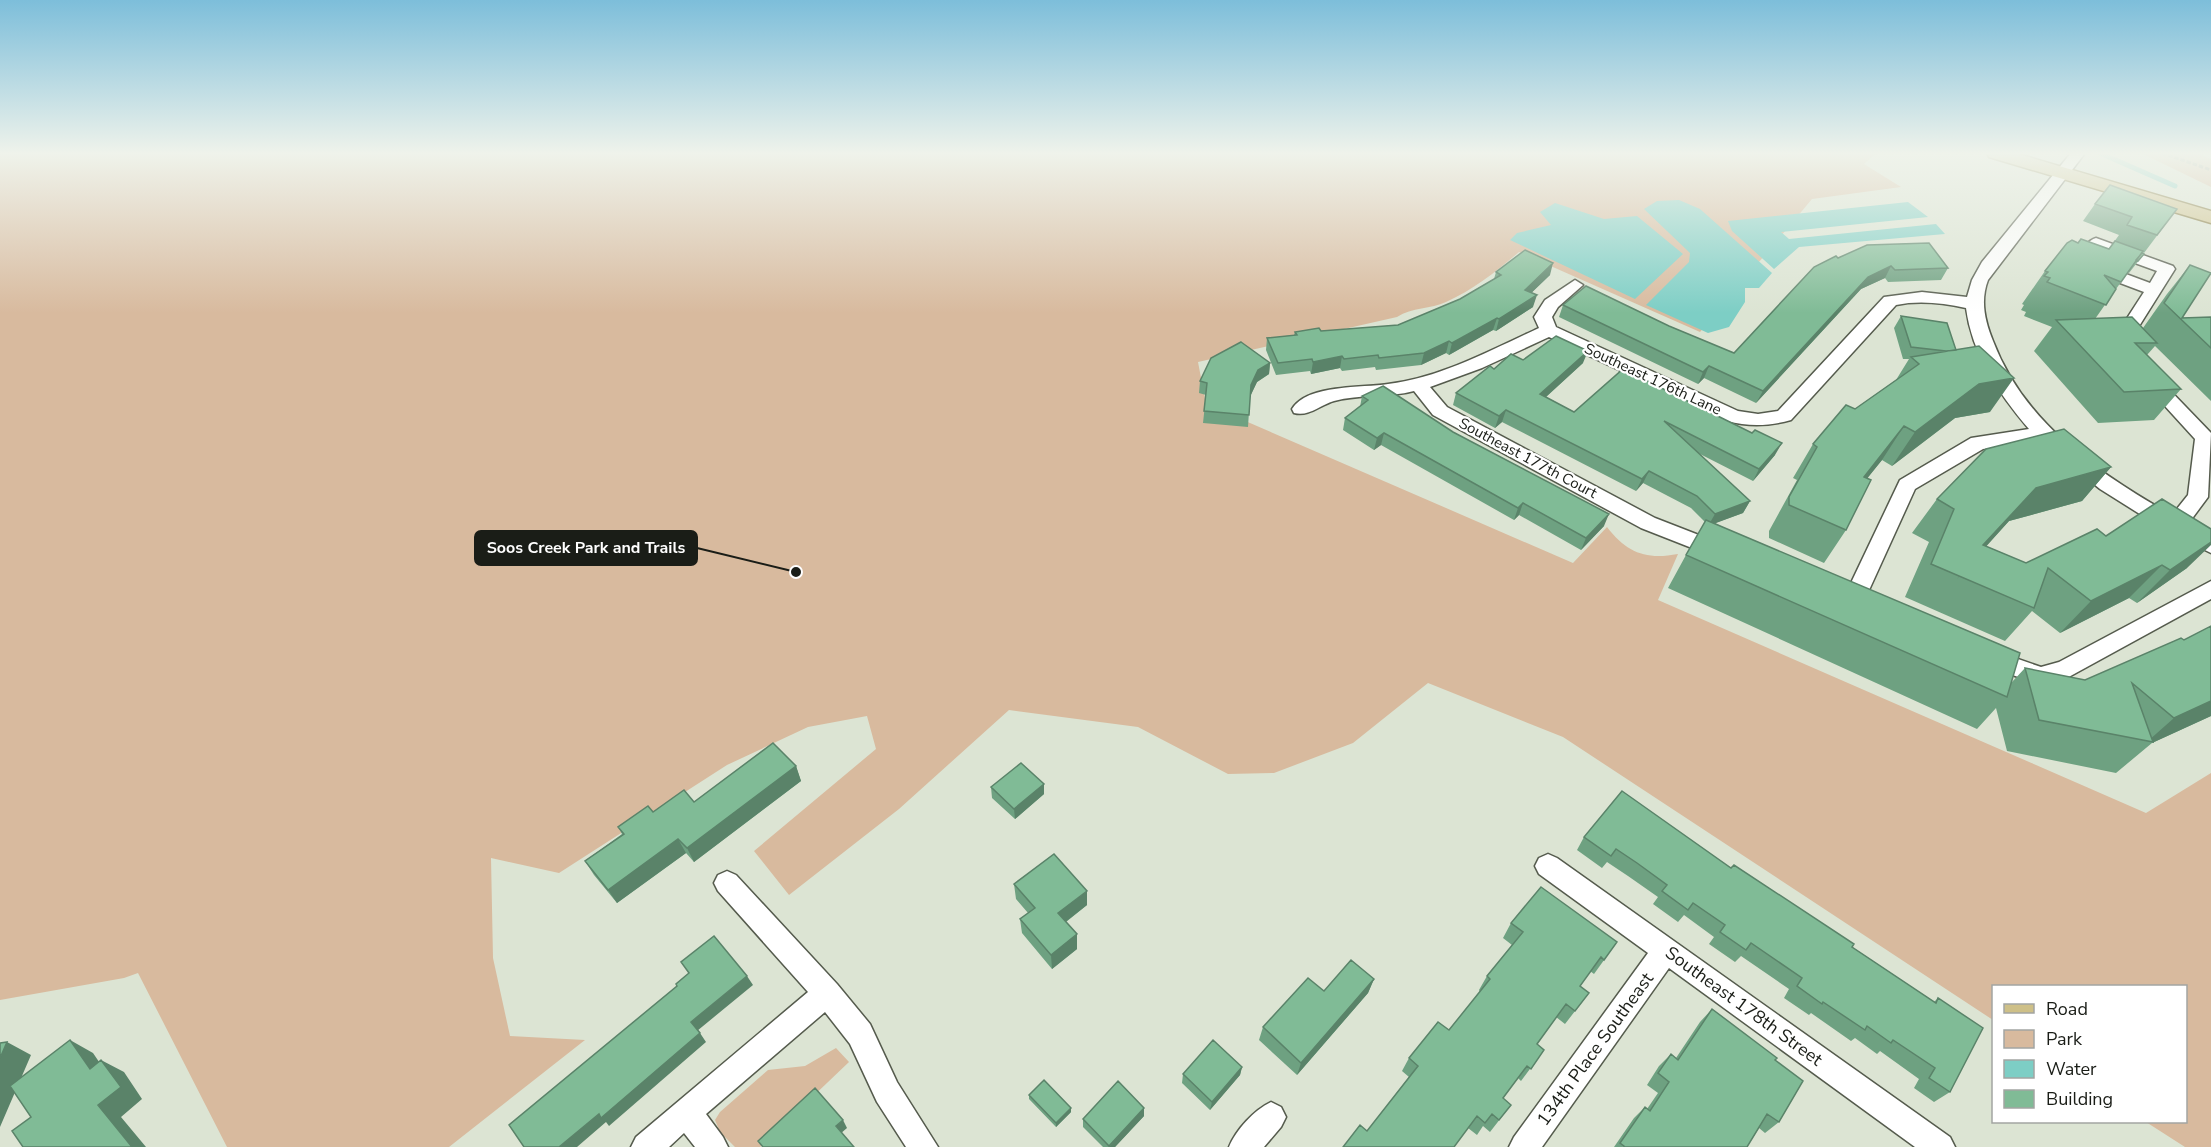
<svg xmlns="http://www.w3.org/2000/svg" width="2211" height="1147" font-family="'Nunito Sans',sans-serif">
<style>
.green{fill:#d8ba9e}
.water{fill:#7dcec5}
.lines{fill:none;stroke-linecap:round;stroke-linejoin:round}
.stream{stroke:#7dcec5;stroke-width:5}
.minor-casing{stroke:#555b4d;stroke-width:3}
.major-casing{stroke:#7a6c2c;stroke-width:3}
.path{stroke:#8b9185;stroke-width:3;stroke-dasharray:4.5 2;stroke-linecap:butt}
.minor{fill:#fff;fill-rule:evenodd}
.major{fill:#cec088;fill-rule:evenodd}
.wall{fill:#6ea181}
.shaded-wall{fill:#5a8369}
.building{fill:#80bb96;stroke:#5a8369;stroke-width:1.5}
.labels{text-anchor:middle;stroke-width:4.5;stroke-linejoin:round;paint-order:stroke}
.street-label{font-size:15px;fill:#1a1d17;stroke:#fff}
.near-street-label{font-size:18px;fill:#1a1d17;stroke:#fff}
.leader{fill:none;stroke:#1a1d17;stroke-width:2}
.callout-dot{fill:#1a1d17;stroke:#fff;stroke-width:2}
.callout{fill:#1a1d17;stroke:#1a1d17;stroke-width:2}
.callout-label{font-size:16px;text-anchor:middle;font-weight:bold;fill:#fff}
</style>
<rect width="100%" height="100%" fill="#dce4d3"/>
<path class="green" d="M 0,153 L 1876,153 L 1864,164 L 1901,187 L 1812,199 L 1700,332 L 1519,252 C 1497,271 1473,290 1446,302 C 1431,309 1412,307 1397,317 L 1198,362 L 1206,404 L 1573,563 L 1607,527 C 1627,553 1646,560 1678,554 L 1658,600 L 2146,813 L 2211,773 L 2211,1147 L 2185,1147 L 2146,1122 L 2186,1122 L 2186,986 L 1994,986 L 1993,1020 L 1563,737 L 1428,683 L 1353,743 L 1274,773 L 1228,774 L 1138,727 L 1009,710 L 899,809 L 789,895 L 754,851 L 876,749 L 867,716 L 808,727 L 727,765 L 559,873 L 491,858 L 493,958 L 510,1036 L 585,1040 L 449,1147 L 227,1147 L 138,973 L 124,978 L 0,1000 Z
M 2141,153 L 2197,153 L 2211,159 L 2211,187 Z
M 836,1048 L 849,1062 L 760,1147 L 735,1147 L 720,1132 L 715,1120 L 720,1112 L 768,1070 L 805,1066 Z"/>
<path class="water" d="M 1679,200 L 1700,209 L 1772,273 L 1759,288 L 1745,288 L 1745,302 L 1729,327 L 1708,333 L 1646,305 L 1689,262 L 1690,253 L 1644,209 L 1657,201 Z
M 1908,202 L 1928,217 L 1781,232 L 1789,239 L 1936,224 L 1945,234 L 1799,247 L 1774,269 L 1732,231 L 1728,221 Z
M 1555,203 L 1604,219 L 1637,216 L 1683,254 L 1635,299 L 1510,240 L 1517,233 L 1551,225 L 1540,212 Z"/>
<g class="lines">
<path class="stream" d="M 2102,154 L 2175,186"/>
<defs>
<path id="minor" d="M 2071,153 L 2085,153 L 1988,280 C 1980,301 1985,321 1993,341 C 2024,423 2099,474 2172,515 L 2188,495 L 2195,439 L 2143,382 L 2152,376 L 2158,378 L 2211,433 L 2208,497 L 2188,524 L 2211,536 L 2211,553 L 2170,533 L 2100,489 L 2040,440 L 1983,449 L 1915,489 L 1860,610 L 1852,612 L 1844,610 L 1841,604 L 1900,480 L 1971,438 L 2029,429 C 1999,394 1972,354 1966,308 C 1943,303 1919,300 1896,305 L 1791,420 C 1770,426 1749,427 1727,421 L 1549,337 L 1482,368 L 1430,387 L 1447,407 L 1655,518 L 1727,546 L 1730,551 L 1727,556 L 1720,559 L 1641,528 L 1433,415 L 1414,391 C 1388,398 1360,394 1334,401 C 1320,405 1309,417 1294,413 L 1292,409 C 1307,384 1363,388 1388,384 C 1440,378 1491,350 1539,328 L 1534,317 L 1545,300 L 1575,280 L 1583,285 L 1558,307 L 1552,317 L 1556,327 L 1738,411 L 1758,414 L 1778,411 L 1884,297 L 1922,292 L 1967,297 L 1972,280 L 1982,262 Z
M 2096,238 L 2173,266 L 2175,269 L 2126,347 L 2120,349 L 2111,343 L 2144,292 L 2075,266 L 2073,263 C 2079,254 2086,241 2096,238 ZM 2099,250 L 2157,271 L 2150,283 L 2091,261 Z
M 2211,581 L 2211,599 L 2065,679 L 2041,685 L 1981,664 L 1978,658 L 1981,652 L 1989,649 L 2041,667 L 2059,662 Z
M 1548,854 L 1557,858 L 1950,1137 L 1955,1147 L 1915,1147 L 1669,968 L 1542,1147 L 1509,1147 L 1514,1137 L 1648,953 L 1539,874 L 1535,866 L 1539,858 Z
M 727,871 L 736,875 L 837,984 L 870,1024 L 897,1082 L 938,1147 L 906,1147 L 877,1102 L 850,1044 L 825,1012 L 706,1114 L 723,1137 L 728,1147 L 695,1147 L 684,1133 L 669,1147 L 631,1147 L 636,1137 L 808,992 L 718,891 L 714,883 L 718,875 Z
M 1271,1102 L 1281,1107 L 1286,1117 L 1281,1127 L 1264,1147 L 1229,1147 C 1236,1130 1254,1110 1271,1102 Z"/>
<path id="major" d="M 1987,153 L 2015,153 L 2211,211 L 2211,223 L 1989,157 Z"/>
</defs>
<use href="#minor" class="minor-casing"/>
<use href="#major" class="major-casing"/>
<path class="path" d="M 2162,153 L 2211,170"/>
<use href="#minor" class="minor"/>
<use href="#major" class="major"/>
</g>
<path class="wall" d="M 2095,204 L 2177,209 L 2144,253 L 2142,252 L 2144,254 L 2129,273 L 2128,272 L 2095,319 L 2143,328 L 2167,294 L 2190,265 L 2182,318 L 2211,317 L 2211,401 L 2155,346 L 2147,355 L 2181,389 L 2154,420 L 2098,423 L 2034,351 L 2052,327 L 2024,316 L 2026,312 L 2021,310 L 2024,305 L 2022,304 L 2045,271 L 2078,243 L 2109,249 L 2119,235 L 2083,221 Z
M 1838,258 L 1948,268 L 1941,280 L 1888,282 L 1885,278 L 1861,289 L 1756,403 L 1704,378 L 1698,384 L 1559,317 L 1563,305 L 1669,326 L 1734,353 Z
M 1496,272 L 1550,275 L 1531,293 L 1533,307 L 1496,331 L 1493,330 L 1449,355 L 1446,353 L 1421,365 L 1376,370 L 1375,367 L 1342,371 L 1340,368 L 1311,374 L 1310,371 L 1276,375 L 1266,350 L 1267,338 L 1294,335 L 1295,332 L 1321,331 L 1398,325 L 1460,299 L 1494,279 Z
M 1901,316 L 1956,350 L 1990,412 L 1955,418 L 1892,466 L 1882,460 L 1867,478 L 1846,530 L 1824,563 L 1769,538 L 1769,531 L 1797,480 L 1793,478 L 1813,444 L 1855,409 L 1896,380 L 1909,359 L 1903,359 L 1894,328 Z
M 1523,360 L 1583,363 L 1546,397 L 1574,412 L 1623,369 L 1775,455 L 1753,481 L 1698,453 L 1750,501 L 1743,513 L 1715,523 L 2012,682 L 2025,668 L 2085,680 L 2184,640 L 2211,626 L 2211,716 L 2152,743 L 2116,773 L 2007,751 L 1996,708 L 1977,729 L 1668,588 L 1686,555 L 1705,522 L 1691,508 L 1643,483 L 1636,491 L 1502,422 L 1495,428 L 1453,405 L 1456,393 L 1494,369 Z
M 1270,363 L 1269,374 L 1257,382 L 1250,396 L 1248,427 L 1203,423 L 1206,395 L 1199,393 L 1200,381 Z
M 1362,396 L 1453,432 L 1604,526 L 1581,550 L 1519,515 L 1514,520 L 1381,445 L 1374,450 L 1343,430 L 1345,418 L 1360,407 Z
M 2111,467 L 2082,501 L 2009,521 L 1986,546 L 2026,563 L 2106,536 L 2187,568 L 2137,603 L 2129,598 L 2060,633 L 2032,611 L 2005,641 L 1905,597 L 1929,542 L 1912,533 L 1937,499 Z
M 796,766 L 801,781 L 694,862 L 686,853 L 617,903 L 594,875 L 585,861 L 622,834 L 618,827 L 653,812 L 694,802 Z
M 1044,784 L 1044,794 L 1015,819 L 992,798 L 991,787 Z
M 1584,837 L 1731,868 L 1852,947 L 1934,1002 L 1938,998 L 1950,1092 L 1934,1102 L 1914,1088 L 1919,1079 L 1880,1051 L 1877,1054 L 1855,1038 L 1851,1041 L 1811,1013 L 1809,1015 L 1784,998 L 1789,989 L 1741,956 L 1735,962 L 1709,944 L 1714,937 L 1684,915 L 1678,922 L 1653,904 L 1658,897 L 1628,876 L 1607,862 L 1602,868 L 1577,850 Z
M 1014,884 L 1087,905 L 1066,922 L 1077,949 L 1052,969 L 1022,933 L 1020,919 L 1028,913 L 1016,899 Z
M 1511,923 L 1617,942 L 1594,974 L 1590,971 L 1580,986 L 1589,993 L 1565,1024 L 1556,1017 L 1537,1044 L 1544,1050 L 1521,1081 L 1518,1078 L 1503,1098 L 1511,1105 L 1490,1132 L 1483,1126 L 1477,1135 L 1468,1128 L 1367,1131 L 1409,1077 L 1402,1071 L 1409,1058 L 1449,1030 L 1480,992 L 1479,990 L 1487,976 L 1512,945 L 1503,938 Z
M 1374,979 L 1368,993 L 1297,1075 L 1259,1040 L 1263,1027 L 1324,991 Z
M 1712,1009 L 1775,1060 L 1779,1122 L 1765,1133 L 1759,1128 L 1747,1147 L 1614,1147 L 1634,1118 L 1645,1107 L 1647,1109 L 1658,1093 L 1647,1085 L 1659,1066 L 1671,1054 L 1676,1058 L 1700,1022 Z
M 1242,1067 L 1240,1075 L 1210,1110 L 1182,1083 L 1183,1074 Z
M 1029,1095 L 1071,1108 L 1071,1112 L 1056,1127 L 1029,1099 Z
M 1144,1108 L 1144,1116 L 1115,1147 L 1103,1147 L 1083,1127 L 1083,1119 Z"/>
<path class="shaded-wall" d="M 1553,263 L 1550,275 L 1522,302 L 1525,290 Z
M 1891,266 L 1885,278 L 1861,289 L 1756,403 L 1763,391 L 1868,277 Z
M 1537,295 L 1533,307 L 1496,331 L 1499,319 Z
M 1497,318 L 1493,330 L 1449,355 L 1452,343 Z
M 1449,341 L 1446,353 L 1421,365 L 1424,353 Z
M 1588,351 L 1583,363 L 1536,406 L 1540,394 Z
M 1342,356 L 1340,368 L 1311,374 L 1313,362 Z
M 1270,363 L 1269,374 L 1257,382 L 1250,397 L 1251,385 L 1258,370 Z
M 1709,366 L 1704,378 L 1698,384 L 1703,372 Z
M 2014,378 L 1990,412 L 1955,418 L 1892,466 L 1915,432 L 1979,384 Z
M 1506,410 L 1502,422 L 1495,428 L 1499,416 Z
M 1904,426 L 1882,460 L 1842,510 L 1864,477 Z
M 1384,433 L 1381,445 L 1374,450 L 1377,438 Z
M 1782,443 L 1775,455 L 1753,481 L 1759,469 Z
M 2111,467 L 2082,501 L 2009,521 L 1957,579 L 1983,545 L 2036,488 Z
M 1649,471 L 1643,483 L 1636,491 L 1642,479 Z
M 1750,501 L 1743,513 L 1708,526 L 1715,514 Z
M 1523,503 L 1519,515 L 1514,520 L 1518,508 Z
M 1609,514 L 1604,526 L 1581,550 L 1586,538 Z
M 2211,542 L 2211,545 L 2187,568 L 2137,603 L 2170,570 Z
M 2162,565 L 2129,598 L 2060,633 L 2091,601 Z
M 2211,701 L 2211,716 L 2152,743 L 2153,742 L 2148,741 L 2174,718 Z
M 796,766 L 801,781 L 694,862 L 687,848 Z
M 1044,784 L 1044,794 L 1015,819 L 1014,809 Z
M 678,839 L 686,853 L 617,903 L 608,890 Z
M 1087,891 L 1087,905 L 1059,927 L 1058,913 Z
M 1077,934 L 1077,949 L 1052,969 L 1051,955 Z
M 747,976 L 753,985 L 697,1031 L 691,1022 Z
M 1374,979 L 1368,993 L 1297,1075 L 1301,1063 Z
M 700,1033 L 706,1042 L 609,1126 L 606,1122 L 577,1147 L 559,1147 L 599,1114 Z
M 70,1040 L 93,1053 L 112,1081 L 90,1069 Z
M 7,1042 L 31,1055 L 0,1127 L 0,1058 Z
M 101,1060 L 124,1072 L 142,1099 L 121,1117 L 146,1147 L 132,1147 L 98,1105 Z
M 1242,1067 L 1240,1075 L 1210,1110 L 1212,1102 Z
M 1071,1108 L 1071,1112 L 1056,1127 L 1056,1123 Z
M 1144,1108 L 1144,1116 L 1115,1147 L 1109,1147 Z
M 843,1120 L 847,1128 L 840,1134 L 836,1126 Z"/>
<path class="building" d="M 2110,185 L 2177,209 L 2157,235 L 2127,225 L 2132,217 L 2095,204 Z
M 2081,239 L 2109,249 L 2115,241 L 2143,251 L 2121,282 L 2104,275 L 2116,289 L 2106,305 L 2047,282 L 2050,278 L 2044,276 L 2048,272 L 2045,271 L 2067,243 L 2072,240 L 2078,243 Z
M 1929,243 L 1948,268 L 1895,270 L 1891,266 L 1868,277 L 1763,391 L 1709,366 L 1703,372 L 1563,305 L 1586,286 L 1669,326 L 1734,353 L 1814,267 L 1836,256 L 1838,258 L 1867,245 Z
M 1525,250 L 1553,263 L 1525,290 L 1537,295 L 1499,319 L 1497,318 L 1452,343 L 1449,341 L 1424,353 L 1379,358 L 1378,355 L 1344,359 L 1342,356 L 1313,362 L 1312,359 L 1278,363 L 1267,338 L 1297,335 L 1295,332 L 1319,328 L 1321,331 L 1398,325 L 1460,299 L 1501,275 L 1496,272 Z
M 2142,253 L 2144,254 L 2138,261 L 2136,260 Z
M 2190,265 L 2211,273 L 2182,318 L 2211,317 L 2211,348 L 2164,303 Z
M 1901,316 L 1947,323 L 1956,350 L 1946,351 L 1911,347 Z
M 2132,317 L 2157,343 L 2135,343 L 2181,389 L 2124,392 L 2056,320 Z
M 1556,336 L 1588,351 L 1540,394 L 1574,412 L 1623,369 L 1752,433 L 1755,430 L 1782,443 L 1759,469 L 1664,421 L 1750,501 L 1715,514 L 1697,496 L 1649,471 L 1642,479 L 1506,410 L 1499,416 L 1456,393 L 1490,366 L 1494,369 L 1511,354 L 1523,360 Z
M 1241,342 L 1270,363 L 1258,370 L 1251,385 L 1249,415 L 1204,411 L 1207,383 L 1200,381 L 1211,358 Z
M 1979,346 L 2014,378 L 1979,384 L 1915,432 L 1904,426 L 1864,477 L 1871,480 L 1846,530 L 1789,505 L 1789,497 L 1817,447 L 1813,444 L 1846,405 L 1855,409 L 1919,364 L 1911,357 Z
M 1383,386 L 1453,432 L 1609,514 L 1586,538 L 1523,503 L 1518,508 L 1384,433 L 1377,438 L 1345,418 L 1368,400 L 1362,396 Z
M 2064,429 L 2111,467 L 2036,488 L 1983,545 L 2026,563 L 2097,529 L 2106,536 L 2162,499 L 2211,529 L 2211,542 L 2170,570 L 2162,565 L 2091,601 L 2048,568 L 2034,608 L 1931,564 L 1954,509 L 1937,499 L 1986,449 Z
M 1706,520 L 2020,653 L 2007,697 L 1686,555 Z
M 2211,626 L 2211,701 L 2174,718 L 2132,683 L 2153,742 L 2039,720 L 2025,668 L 2085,680 L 2181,638 L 2184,640 Z
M 773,743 L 796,766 L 687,848 L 678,839 L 608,890 L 585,861 L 624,834 L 618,827 L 648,806 L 653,812 L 684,790 L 694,802 Z
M 1021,763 L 1044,784 L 1014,809 L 991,787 Z
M 1622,791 L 1731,868 L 1734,865 L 1854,944 L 1852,947 L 1936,1003 L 1938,998 L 1983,1028 L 1950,1092 L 1929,1078 L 1935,1068 L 1893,1040 L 1891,1043 L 1867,1026 L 1865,1030 L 1823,1002 L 1822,1004 L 1797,986 L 1802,978 L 1751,943 L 1746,950 L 1720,932 L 1725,925 L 1693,903 L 1688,910 L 1662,891 L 1667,885 L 1637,863 L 1616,849 L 1611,856 L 1584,837 Z
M 1054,854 L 1087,891 L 1058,913 L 1077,934 L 1051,955 L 1020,919 L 1035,908 L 1014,884 Z
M 1541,887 L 1617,942 L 1604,960 L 1601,957 L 1580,986 L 1589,993 L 1575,1011 L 1566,1004 L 1537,1044 L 1544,1050 L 1531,1069 L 1527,1066 L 1503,1098 L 1511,1105 L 1499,1120 L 1492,1114 L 1485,1123 L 1477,1116 L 1454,1147 L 1343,1147 L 1360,1125 L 1367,1131 L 1418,1066 L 1409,1058 L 1438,1022 L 1449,1030 L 1490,979 L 1487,976 L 1523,932 L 1511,923 Z
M 714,936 L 747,976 L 691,1022 L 700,1033 L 601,1118 L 599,1114 L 559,1147 L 524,1147 L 509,1125 L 677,986 L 676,984 L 689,973 L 681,962 Z
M 1351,960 L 1374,979 L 1301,1063 L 1263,1027 L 1308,978 L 1324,991 Z
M 1712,1009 L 1777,1058 L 1775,1060 L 1803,1081 L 1779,1122 L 1767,1114 L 1747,1147 L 1624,1147 L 1624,1146 L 1620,1143 L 1645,1107 L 1650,1111 L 1669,1082 L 1658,1073 L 1671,1054 L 1678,1060 Z
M 70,1040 L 90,1069 L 101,1060 L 121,1087 L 98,1105 L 132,1147 L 23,1147 L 12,1131 L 31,1117 L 10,1086 Z
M 1213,1040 L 1242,1067 L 1212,1102 L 1183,1074 Z
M 7,1042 L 0,1058 L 0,1043 Z
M 1044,1080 L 1071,1108 L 1056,1123 L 1029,1095 Z
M 1118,1081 L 1144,1108 L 1109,1146 L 1083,1119 Z
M 815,1088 L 843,1120 L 836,1126 L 854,1147 L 763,1147 L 758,1141 Z"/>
<linearGradient id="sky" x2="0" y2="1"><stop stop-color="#7dbeda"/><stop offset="0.49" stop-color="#eff3eb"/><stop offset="1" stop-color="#eff3eb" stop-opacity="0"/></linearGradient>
<rect width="2211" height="313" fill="url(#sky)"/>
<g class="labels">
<g class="street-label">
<text transform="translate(1653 379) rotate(25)" y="5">Southeast 176th Lane</text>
<text transform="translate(1528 458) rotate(28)" y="5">Southeast 177th Court</text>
</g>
<g class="near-street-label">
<text transform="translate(1744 1006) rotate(36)" y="6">Southeast 178th Street</text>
<text transform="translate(1595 1049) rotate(-54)" y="6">134th Place Southeast</text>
</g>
</g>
<path class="leader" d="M796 572L697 548"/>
<circle class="callout-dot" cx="796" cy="572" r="6"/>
<rect class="callout" x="475" y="531" width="222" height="34" rx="6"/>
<g class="callout-label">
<text x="586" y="553">Soos Creek Park and Trails</text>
</g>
<rect x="1992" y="985" width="195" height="138" fill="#ffffff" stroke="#a3a5a2" stroke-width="1.5"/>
<rect x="2004" y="1004" width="30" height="9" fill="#cec088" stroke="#a3a5a2" stroke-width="1.5"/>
<text x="2046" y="1015" font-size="18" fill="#1a1d17">Road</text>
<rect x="2004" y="1030" width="30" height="18" fill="#d8ba9e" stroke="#a3a5a2" stroke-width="1.5"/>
<text x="2046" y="1045" font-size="18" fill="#1a1d17">Park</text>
<rect x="2004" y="1060" width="30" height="18" fill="#7dcec5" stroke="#a3a5a2" stroke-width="1.5"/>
<text x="2046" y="1075" font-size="18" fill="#1a1d17">Water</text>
<rect x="2004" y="1090" width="30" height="18" fill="#80bb96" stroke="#a3a5a2" stroke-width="1.5"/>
<text x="2046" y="1105" font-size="18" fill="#1a1d17">Building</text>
</svg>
